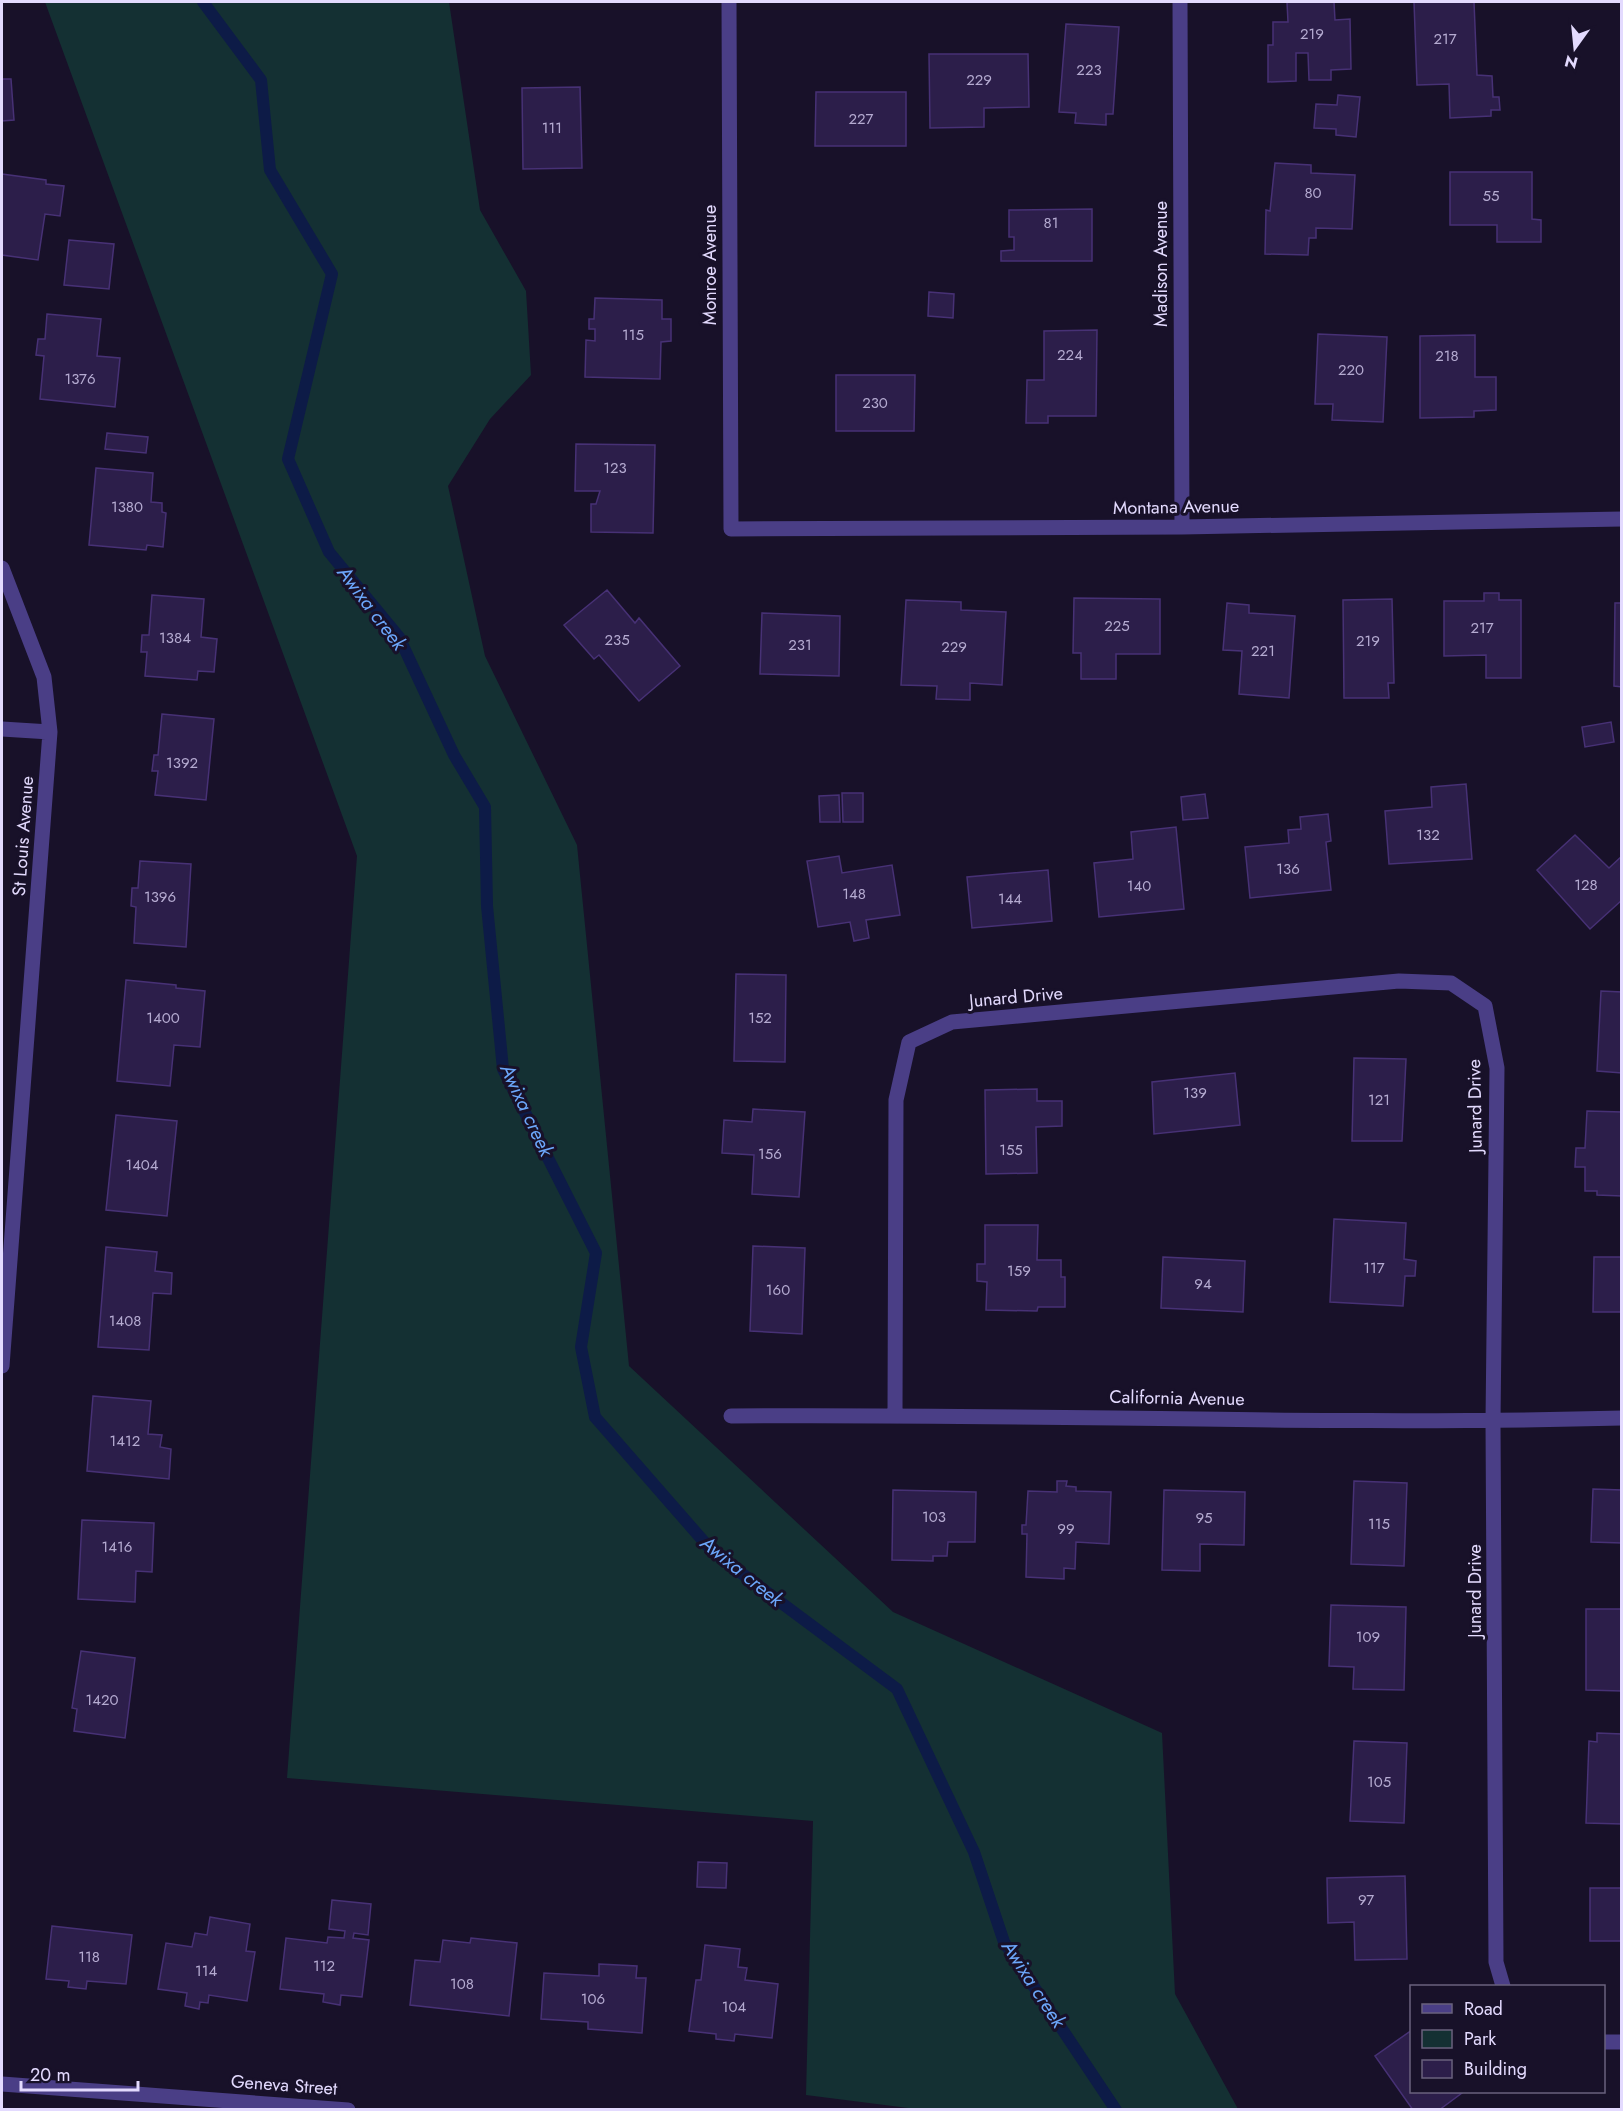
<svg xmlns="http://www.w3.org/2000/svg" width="1623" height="2111" font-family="Jost,sans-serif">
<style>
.green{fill:#143033}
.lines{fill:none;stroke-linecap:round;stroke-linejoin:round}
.stream{stroke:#0d1b47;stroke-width:12}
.building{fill:#2c1e4a;stroke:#473175;stroke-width:1.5}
.street{stroke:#4a3e86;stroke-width:15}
.labels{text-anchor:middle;stroke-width:6;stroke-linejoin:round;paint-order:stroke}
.number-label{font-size:15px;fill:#b5abd1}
.street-label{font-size:18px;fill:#e3dafe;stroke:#181129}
.water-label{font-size:20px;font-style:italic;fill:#6ca7fb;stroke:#181129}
</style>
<rect width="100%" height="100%" fill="#181129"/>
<path class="green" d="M 45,2 L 449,2 L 480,210 L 526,291 L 531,375 L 490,419 L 448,486 L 485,656 L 577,845 L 629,1366 L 893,1612 L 1162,1733 L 1175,1994 L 1238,2109 L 924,2110 L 806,2095 L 813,1821 L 287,1778 L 357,856 Z"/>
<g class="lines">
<path class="stream" d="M 203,2 L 261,80 L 270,170 L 332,274 L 288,459 L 329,552 L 399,637 L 454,755 L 485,807 L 487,906 L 503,1069 L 596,1253 L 581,1347 L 595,1417 L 713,1552 L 897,1689 L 974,1852 L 1004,1942 L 1116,2110"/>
</g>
<path class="building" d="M 1287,2 L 1334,2 L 1335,20 L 1350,19 L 1351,69 L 1331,70 L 1331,80 L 1309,80 L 1308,53 L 1296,53 L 1296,81 L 1268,82 L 1268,45 L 1273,45 L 1273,22 L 1288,22 Z
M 1414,2 L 1474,2 L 1477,75 L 1492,76 L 1493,97 L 1499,97 L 1500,110 L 1491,110 L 1491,116 L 1450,118 L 1449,84 L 1417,85 Z
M 1066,24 L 1119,27 L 1113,114 L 1106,114 L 1106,125 L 1075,123 L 1076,113 L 1059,112 Z
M 929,54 L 1028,54 L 1029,107 L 984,108 L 984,127 L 930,128 Z
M 2,79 L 11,79 L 14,120 L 2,121 Z
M 580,87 L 582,168 L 523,169 L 522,88 Z
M 816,92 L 906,92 L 906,146 L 815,146 Z
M 1338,95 L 1360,97 L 1356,137 L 1336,135 L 1336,129 L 1314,128 L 1316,104 L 1337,105 Z
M 1275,163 L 1311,165 L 1311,173 L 1355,175 L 1352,229 L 1316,228 L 1316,238 L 1309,238 L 1308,255 L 1265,254 L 1266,210 L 1270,211 Z
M 1450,172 L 1532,172 L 1532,219 L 1541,220 L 1541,242 L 1497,242 L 1497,225 L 1450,225 Z
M 2,174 L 46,180 L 46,184 L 64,186 L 60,216 L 45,214 L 38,260 L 2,255 Z
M 1092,209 L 1092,261 L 1001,261 L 1001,251 L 1014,250 L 1014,237 L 1009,237 L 1009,210 Z
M 69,240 L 114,244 L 109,289 L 64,285 Z
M 929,292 L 954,294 L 953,318 L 928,316 Z
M 595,298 L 662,300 L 662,319 L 671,319 L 671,341 L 661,342 L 660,379 L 585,377 L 586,340 L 595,341 L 595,329 L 589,329 L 589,319 L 594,319 Z
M 47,314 L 101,319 L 97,356 L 120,358 L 115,407 L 40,399 L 44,356 L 36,355 L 38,339 L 45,339 Z
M 1097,330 L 1096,416 L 1048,416 L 1048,423 L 1026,423 L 1027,380 L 1044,380 L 1044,331 Z
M 1318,334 L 1387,337 L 1383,422 L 1332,420 L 1333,404 L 1315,404 Z
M 1475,335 L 1475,377 L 1496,377 L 1496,410 L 1474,411 L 1474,417 L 1420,418 L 1420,336 Z
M 836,375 L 915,375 L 914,431 L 836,431 Z
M 107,433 L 148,437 L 146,453 L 105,449 Z
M 576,444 L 655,445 L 653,533 L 591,532 L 591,504 L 596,504 L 600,491 L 575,491 Z
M 96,468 L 153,473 L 151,502 L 162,503 L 162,512 L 166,513 L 163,547 L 147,545 L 146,550 L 89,545 Z
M 607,590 L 635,623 L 639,618 L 680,666 L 639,701 L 599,655 L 594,659 L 564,625 Z
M 1484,593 L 1499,593 L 1499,600 L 1521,600 L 1521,678 L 1486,678 L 1486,655 L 1444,656 L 1444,601 L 1484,601 Z
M 152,595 L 204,599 L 201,637 L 217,639 L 214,672 L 198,671 L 197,680 L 145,676 L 147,652 L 141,652 L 142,635 L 149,635 Z
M 1074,598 L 1160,599 L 1160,654 L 1116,654 L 1116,679 L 1081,679 L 1081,653 L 1073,653 Z
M 1392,599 L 1394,683 L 1388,683 L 1389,698 L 1344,698 L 1343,600 Z
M 906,600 L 961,602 L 961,610 L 1006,612 L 1002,685 L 970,683 L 970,700 L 936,699 L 937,686 L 901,685 Z
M 1227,603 L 1249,605 L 1249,613 L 1295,616 L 1289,698 L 1239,694 L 1242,651 L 1223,650 Z
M 1615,603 L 1622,603 L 1622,687 L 1614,686 Z
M 762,613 L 840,616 L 839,676 L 760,674 Z
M 162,714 L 214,719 L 206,800 L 155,795 L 158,771 L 152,771 L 154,755 L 158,755 Z
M 1611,722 L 1614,742 L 1585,747 L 1582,727 Z
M 1466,784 L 1472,859 L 1389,864 L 1385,811 L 1432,807 L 1431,787 Z
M 842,793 L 863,793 L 863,822 L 843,822 Z
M 1205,794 L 1208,818 L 1183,820 L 1181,797 Z
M 839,795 L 840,822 L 820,822 L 819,796 Z
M 1328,814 L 1331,841 L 1326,842 L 1331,890 L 1250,898 L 1245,847 L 1289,843 L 1288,830 L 1301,829 L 1300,817 Z
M 1176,827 L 1184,909 L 1099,917 L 1094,863 L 1133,859 L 1131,832 Z
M 1575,835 L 1609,868 L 1622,856 L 1622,900 L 1590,929 L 1537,870 Z
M 839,856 L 842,873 L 892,865 L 900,915 L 866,920 L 869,938 L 854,941 L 850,922 L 818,927 L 807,861 Z
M 140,861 L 191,864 L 186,947 L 134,943 L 136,907 L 131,906 L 132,888 L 138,888 Z
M 1048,870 L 1052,921 L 972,928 L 967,877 Z
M 736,974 L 786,975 L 785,1062 L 734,1061 Z
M 126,980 L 176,985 L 176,988 L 205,991 L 200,1047 L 174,1045 L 170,1086 L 117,1081 Z
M 1601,991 L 1622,992 L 1622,1073 L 1597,1071 Z
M 1354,1058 L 1406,1059 L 1402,1141 L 1352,1141 Z
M 1235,1073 L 1240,1125 L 1154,1134 L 1152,1082 Z
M 1037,1089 L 1037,1101 L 1062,1101 L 1062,1126 L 1036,1127 L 1037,1173 L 986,1174 L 985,1090 Z
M 753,1109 L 805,1112 L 799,1197 L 752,1194 L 754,1155 L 722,1153 L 724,1120 L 752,1122 Z
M 1587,1111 L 1622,1112 L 1622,1196 L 1597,1195 L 1597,1191 L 1585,1191 L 1585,1167 L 1575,1167 L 1576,1148 L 1585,1148 Z
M 116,1115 L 177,1121 L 167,1216 L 106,1210 Z
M 1334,1219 L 1406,1223 L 1404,1259 L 1416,1261 L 1415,1276 L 1405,1276 L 1403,1306 L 1330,1302 Z
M 985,1225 L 1038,1225 L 1037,1260 L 1061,1260 L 1061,1277 L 1065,1277 L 1065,1307 L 1038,1307 L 1037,1311 L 986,1310 L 987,1282 L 977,1281 L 977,1264 L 985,1264 Z
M 753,1246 L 805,1248 L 802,1334 L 750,1331 Z
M 106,1247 L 157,1252 L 155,1271 L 172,1273 L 171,1294 L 153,1293 L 149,1350 L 98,1347 Z
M 1163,1257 L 1245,1261 L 1243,1312 L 1161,1308 Z
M 1594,1257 L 1622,1257 L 1622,1312 L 1593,1312 Z
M 93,1396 L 151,1401 L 148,1434 L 162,1435 L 160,1447 L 171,1449 L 169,1479 L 87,1471 Z
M 1057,1481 L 1067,1481 L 1066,1486 L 1076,1487 L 1076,1491 L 1111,1492 L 1109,1544 L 1076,1542 L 1075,1569 L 1064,1568 L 1064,1579 L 1026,1577 L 1027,1534 L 1022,1534 L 1022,1525 L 1026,1525 L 1028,1491 L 1057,1492 Z
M 1354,1481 L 1407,1483 L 1404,1566 L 1351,1564 Z
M 1593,1489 L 1622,1490 L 1622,1543 L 1591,1542 Z
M 893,1490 L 976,1492 L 975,1542 L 948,1542 L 947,1556 L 933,1556 L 933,1561 L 892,1560 Z
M 1164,1490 L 1245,1492 L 1244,1545 L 1200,1544 L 1200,1571 L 1162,1570 Z
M 82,1520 L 154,1523 L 152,1572 L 136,1571 L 135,1602 L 78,1599 Z
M 1331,1605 L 1406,1607 L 1404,1690 L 1353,1689 L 1354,1667 L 1329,1666 Z
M 1586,1609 L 1622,1609 L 1622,1691 L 1586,1690 Z
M 81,1651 L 135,1658 L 125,1738 L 74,1731 L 77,1709 L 72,1708 Z
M 1597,1733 L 1622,1734 L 1622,1824 L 1586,1823 L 1589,1741 L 1597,1742 Z
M 1354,1741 L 1407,1743 L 1404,1823 L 1350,1821 Z
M 698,1862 L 727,1863 L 726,1888 L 697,1887 Z
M 1405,1876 L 1407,1959 L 1355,1960 L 1354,1922 L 1328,1923 L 1327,1878 Z
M 1590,1888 L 1622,1888 L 1622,1941 L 1590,1941 Z
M 332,1900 L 371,1904 L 368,1935 L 354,1933 L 353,1938 L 369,1940 L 362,1997 L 341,1995 L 340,2005 L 323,2002 L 324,1994 L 280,1989 L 286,1938 L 327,1943 L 328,1937 L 344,1938 L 345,1931 L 329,1929 Z
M 210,1917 L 250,1924 L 246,1951 L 255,1952 L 247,2001 L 209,1995 L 208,2003 L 200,2002 L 199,2009 L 185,2006 L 187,1993 L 158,1989 L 166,1943 L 192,1947 L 195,1933 L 207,1935 Z
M 52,1926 L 132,1935 L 126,1984 L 87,1981 L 86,1989 L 68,1987 L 69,1981 L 46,1979 Z
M 471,1938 L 517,1943 L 509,2016 L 410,2005 L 415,1960 L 440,1962 L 443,1940 L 470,1943 Z
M 705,1945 L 740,1949 L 738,1967 L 747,1968 L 745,1980 L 778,1984 L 772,2038 L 735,2034 L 734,2041 L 716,2039 L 716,2034 L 689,2031 L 696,1980 L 701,1980 Z
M 599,1964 L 637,1966 L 636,1978 L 646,1978 L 642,2033 L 588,2029 L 588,2022 L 541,2019 L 544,1973 L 599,1976 Z
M 1412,2030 L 1412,2092 L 1462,2093 L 1439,2110 L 1413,2110 L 1375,2056 Z"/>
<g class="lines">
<path class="street" d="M 729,2 L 731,529 L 1182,527 L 1622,519
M 1180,2 L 1182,527
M 2,568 L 44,677 L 50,732 L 2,1366
M 2,729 L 50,732
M 895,1415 L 896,1100 L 909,1042 L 952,1022 L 1399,981 L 1451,983 L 1485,1006 L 1497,1068 L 1493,1421 L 1496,1962 L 1503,1986
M 731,1416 C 1028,1413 1325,1426 1622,1418
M 1604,2042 L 1622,2042
M 2,2084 L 348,2110"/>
</g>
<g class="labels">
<g class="number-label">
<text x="1312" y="39">219</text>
<text x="1445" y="44">217</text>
<text x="1089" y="75">223</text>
<text x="979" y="85">229</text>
<text x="861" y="124">227</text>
<text x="552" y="133">111</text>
<text x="1313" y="198">80</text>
<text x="1491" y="201">55</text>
<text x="1051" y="228">81</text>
<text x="633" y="340">115</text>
<text x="1070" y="360">224</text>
<text x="1447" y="361">218</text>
<text x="1351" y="375">220</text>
<text x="80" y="384">1376</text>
<text x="875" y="408">230</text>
<text x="615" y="473">123</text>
<text x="127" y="512">1380</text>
<text x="1117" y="631">225</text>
<text x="1482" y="633">217</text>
<text x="175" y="643">1384</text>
<text x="617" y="645">235</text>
<text x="1368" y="646">219</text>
<text x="800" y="650">231</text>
<text x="954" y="652">229</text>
<text x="1263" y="656">221</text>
<text x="182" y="768">1392</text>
<text x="1428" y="840">132</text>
<text x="1288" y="874">136</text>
<text x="1586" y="890">128</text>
<text x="1139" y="891">140</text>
<text x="854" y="899">148</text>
<text x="160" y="902">1396</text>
<text x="1010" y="904">144</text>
<text x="163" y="1023">1400</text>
<text x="760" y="1023">152</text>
<text x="1195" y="1098">139</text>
<text x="1379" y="1105">121</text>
<text x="1011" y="1155">155</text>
<text x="770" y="1159">156</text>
<text x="142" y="1170">1404</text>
<text x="1374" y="1273">117</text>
<text x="1019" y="1276">159</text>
<text x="1203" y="1289">94</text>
<text x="778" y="1295">160</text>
<text x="125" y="1326">1408</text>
<text x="125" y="1446">1412</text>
<text x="934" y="1522">103</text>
<text x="1204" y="1523">95</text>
<text x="1379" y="1529">115</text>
<text x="1066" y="1534">99</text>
<text x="117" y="1552">1416</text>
<text x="1368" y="1642">109</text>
<text x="102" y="1705">1420</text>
<text x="1379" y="1787">105</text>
<text x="1366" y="1905">97</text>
<text x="89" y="1962">118</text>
<text x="324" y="1971">112</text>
<text x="206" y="1976">114</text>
<text x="462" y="1989">108</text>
<text x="593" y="2004">106</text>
<text x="734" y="2012">104</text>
</g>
<g class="street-label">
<text transform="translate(1161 264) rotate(-90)" y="6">Madison Avenue</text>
<text transform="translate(710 265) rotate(-90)" y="6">Monroe Avenue</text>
<text transform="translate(1176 507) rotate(-1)" y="6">Montana Avenue</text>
<text transform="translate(23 836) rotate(-86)" y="6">St Louis Avenue</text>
<text transform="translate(1016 997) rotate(-5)" y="6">Junard Drive</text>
<text transform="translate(1475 1106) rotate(-91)" y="6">Junard Drive</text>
<text transform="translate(1177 1398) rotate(1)" y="6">California Avenue</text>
<text transform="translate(1475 1591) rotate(-90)" y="6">Junard Drive</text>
<text transform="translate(284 2085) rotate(4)" y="6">Geneva Street</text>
</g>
<g class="water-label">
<text transform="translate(372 608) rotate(53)" y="7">Awixa creek</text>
<text transform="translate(527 1110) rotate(65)" y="7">Awixa creek</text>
<text transform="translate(742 1571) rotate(39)" y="7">Awixa creek</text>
<text transform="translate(1034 1984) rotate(57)" y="7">Awixa creek</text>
</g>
</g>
<rect width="1623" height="2111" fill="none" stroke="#e3dafe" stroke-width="6"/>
<rect x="1410" y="1985" width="195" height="108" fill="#181129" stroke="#69617e" stroke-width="1.5"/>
<rect x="1422" y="2004" width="30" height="9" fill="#4a3e86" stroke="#69617e" stroke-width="1.5"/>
<text x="1464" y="2015" font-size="18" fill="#e3dafe">Road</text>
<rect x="1422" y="2030" width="30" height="18" fill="#143033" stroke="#69617e" stroke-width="1.5"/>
<text x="1464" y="2045" font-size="18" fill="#e3dafe">Park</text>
<rect x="1422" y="2060" width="30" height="18" fill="#2c1e4a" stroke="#69617e" stroke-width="1.5"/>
<text x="1464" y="2075" font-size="18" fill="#e3dafe">Building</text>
<g transform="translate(1575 48) rotate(195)" stroke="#181129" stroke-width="4.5" paint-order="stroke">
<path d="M0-4.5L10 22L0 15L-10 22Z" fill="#e3dafe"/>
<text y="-9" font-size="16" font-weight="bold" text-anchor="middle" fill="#e3dafe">N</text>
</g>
<path d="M21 2081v9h117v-9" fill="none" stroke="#e3dafe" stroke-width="3"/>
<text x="30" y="2081" font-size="18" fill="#e3dafe" stroke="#181129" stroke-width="4.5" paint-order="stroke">20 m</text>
</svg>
